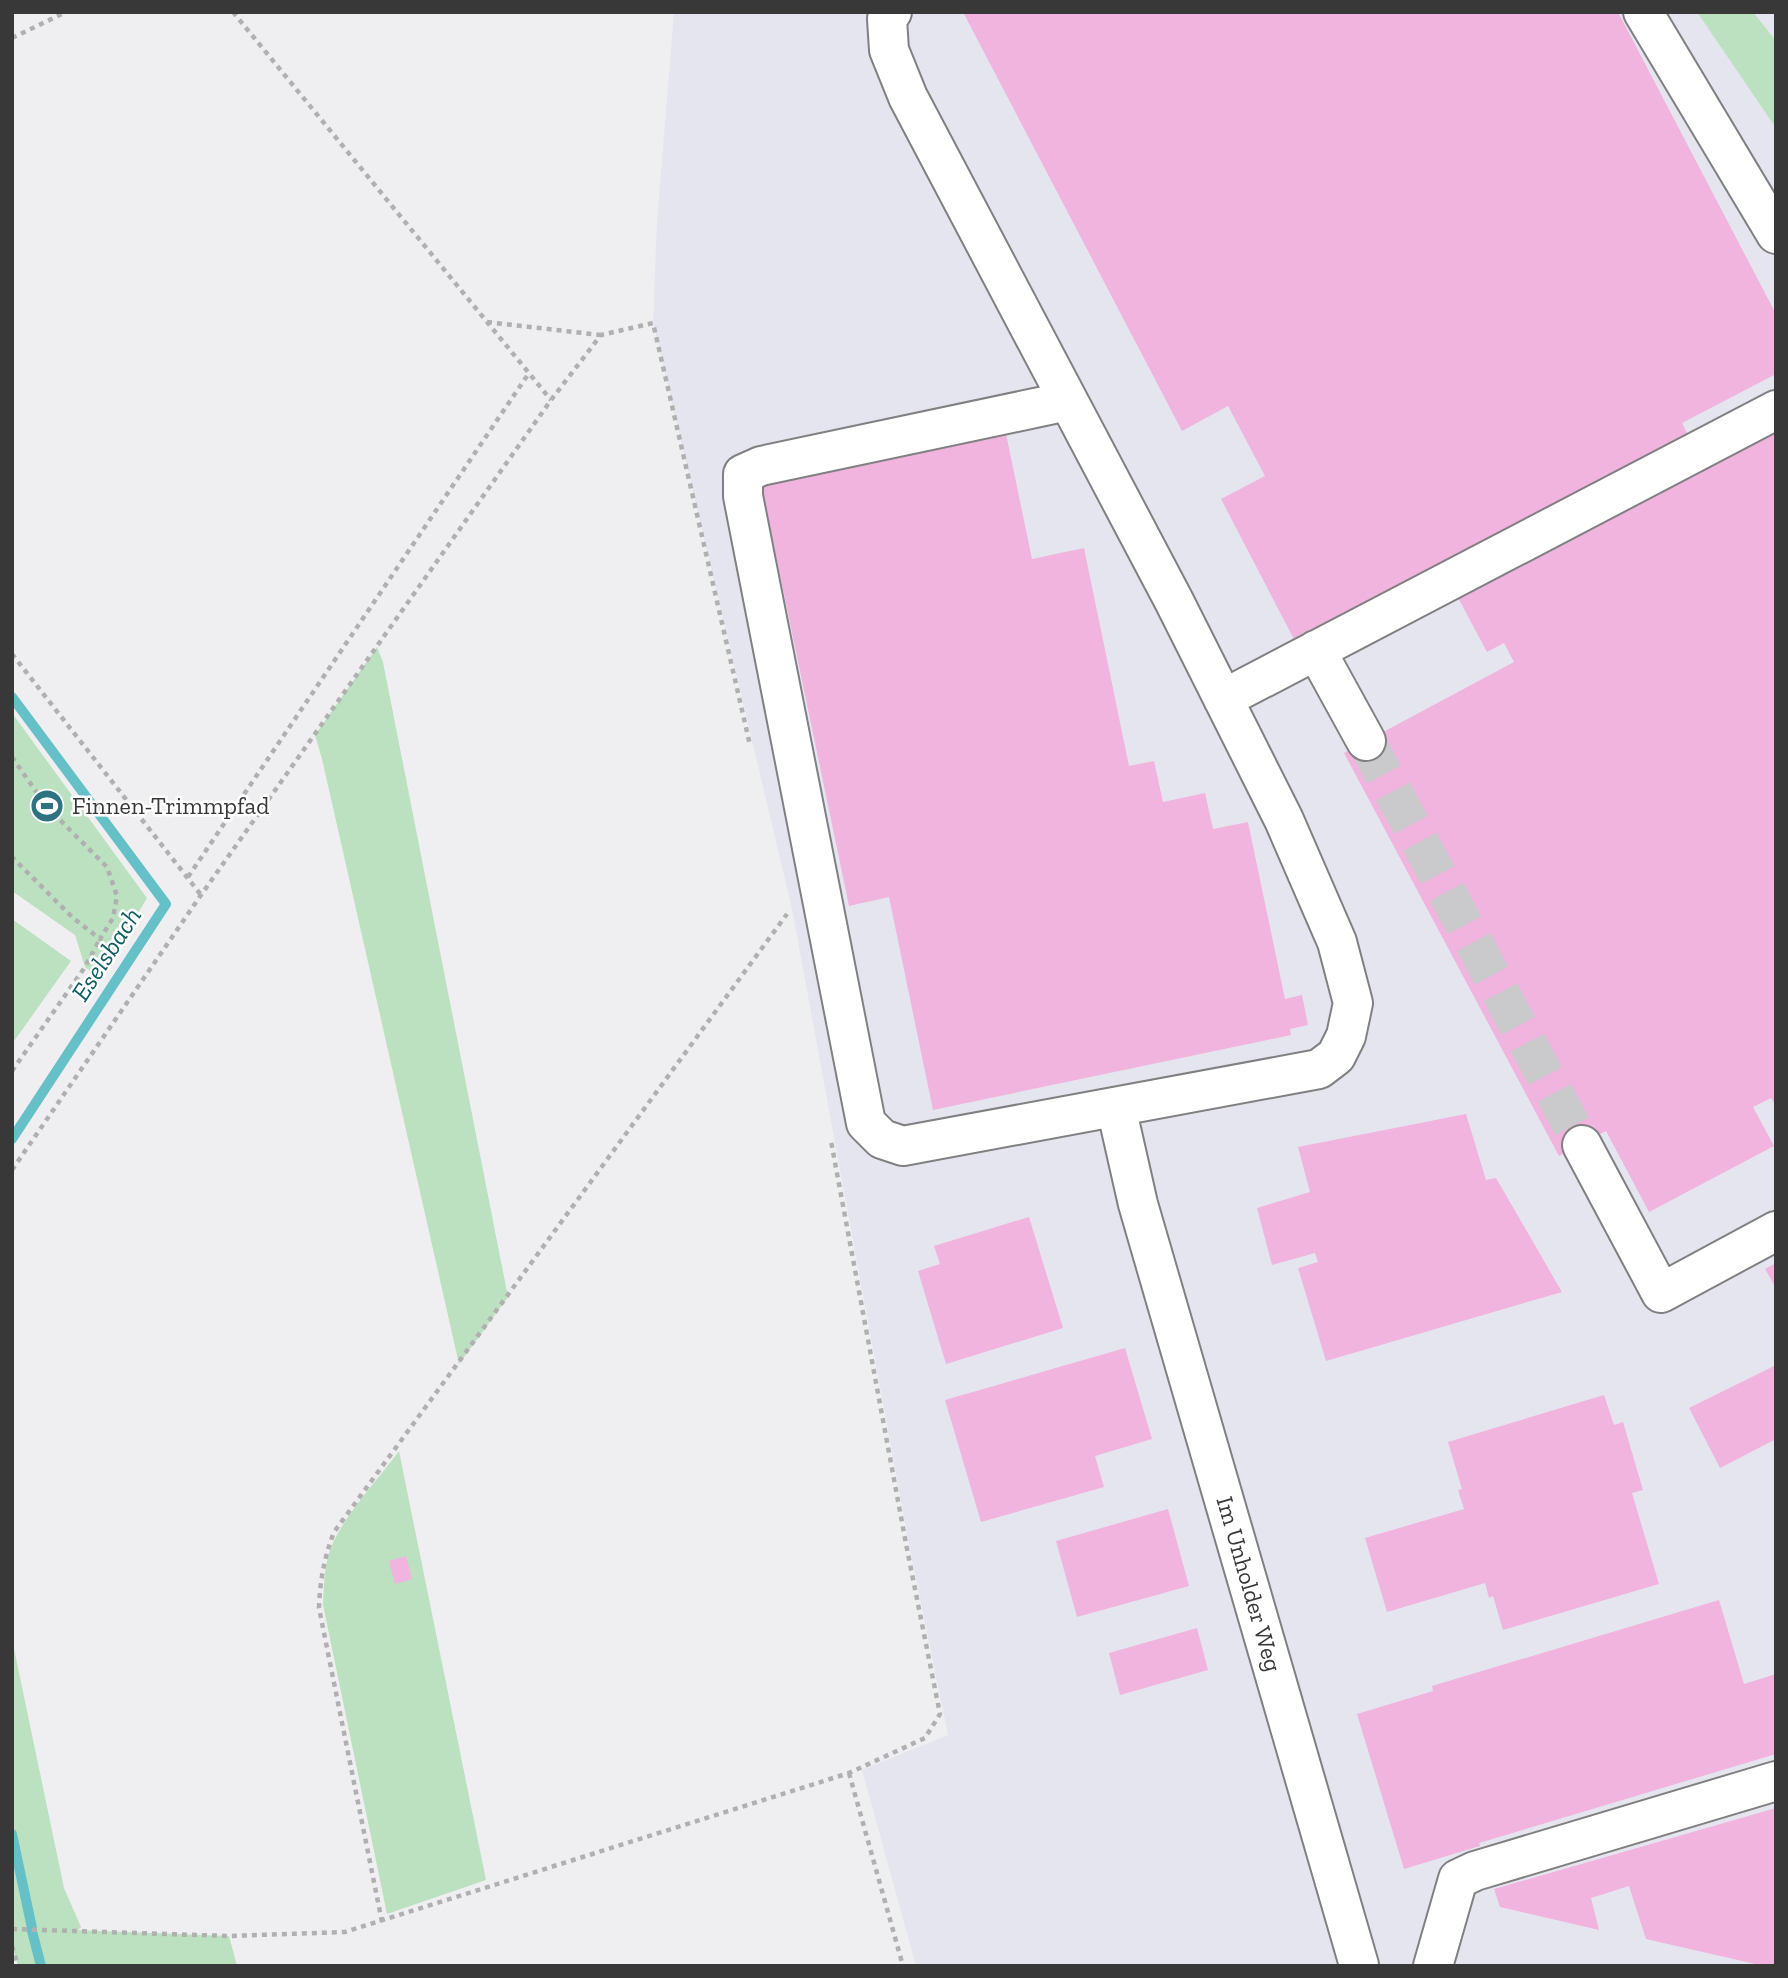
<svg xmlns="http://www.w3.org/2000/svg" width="1788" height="1978" font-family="'Zilla Slab',serif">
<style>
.built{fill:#e5e5ef}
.green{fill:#bce1c0}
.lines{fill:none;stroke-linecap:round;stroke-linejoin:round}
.stream{stroke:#66c0c8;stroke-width:10}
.building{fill:#f0b4de}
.minor-tunnel{stroke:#cacacc;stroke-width:38;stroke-dasharray:38 19;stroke-linecap:butt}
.minor-casing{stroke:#808082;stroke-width:42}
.path{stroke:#b0b0b1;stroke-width:4.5;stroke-dasharray:5 5;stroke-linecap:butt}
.minor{stroke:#fff;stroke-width:38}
.labels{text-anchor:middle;stroke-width:5;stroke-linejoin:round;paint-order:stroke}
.poi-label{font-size:24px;fill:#383839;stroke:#fff;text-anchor:start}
.street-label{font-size:24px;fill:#383839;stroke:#fff}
.water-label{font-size:26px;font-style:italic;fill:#0c5c62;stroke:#fff}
</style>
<rect width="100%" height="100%" fill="#efeff1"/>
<path class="built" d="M 674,12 L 1776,12 L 1776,1966 L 916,1966 L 862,1770 L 948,1735 L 910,1550 L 792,909 L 653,323 L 657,222 Z"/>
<path class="green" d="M 1697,12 L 1753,12 L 1776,41 L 1776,128 Z
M 377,647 L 383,662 L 508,1297 L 459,1364 L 322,759 L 315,735 Z
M 12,713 L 147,898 L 99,978 L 85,967 L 75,935 L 12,891 Z
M 12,919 L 71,961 L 12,1044 Z
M 399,1451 L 486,1880 L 387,1914 L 323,1605 C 324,1586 324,1568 330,1550 C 343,1516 377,1481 399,1451 Z
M 12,1639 L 64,1888 L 81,1927 L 78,1930 L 229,1936 L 237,1966 L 18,1966 L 12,1945 Z"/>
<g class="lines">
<path class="stream" d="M 12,697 L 166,904 L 12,1139
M 12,1834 L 32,1928
M 32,1931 L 41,1966"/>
</g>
<path class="building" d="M 963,12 L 1618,12 L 1776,314 L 1776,374 L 1682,423 L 1690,439 L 1297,645 L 1221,499 L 1265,476 L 1228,406 L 1182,431 Z
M 1776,423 L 1776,1106 L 1771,1098 L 1753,1107 L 1774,1146 L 1649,1212 L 1606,1131 L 1559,1156 L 1344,753 L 1514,662 L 1504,643 L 1487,652 L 1456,594 Z
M 1005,429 L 1032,559 L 1084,548 L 1129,766 L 1154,761 L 1163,802 L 1205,793 L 1213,829 L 1248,822 L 1285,999 L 1302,995 L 1308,1025 L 1290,1029 L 1291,1035 L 933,1110 L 889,897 L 849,906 L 760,479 Z
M 1466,1114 L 1486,1180 L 1496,1178 L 1562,1292 L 1326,1361 L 1298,1268 L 1318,1262 L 1315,1253 L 1272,1265 L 1257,1208 L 1310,1192 L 1298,1147 Z
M 1029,1217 L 1063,1328 L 946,1364 L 918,1271 L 940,1264 L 934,1246 Z
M 1776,1263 L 1776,1288 L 1765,1269 Z
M 1125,1348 L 1152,1439 L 1095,1456 L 1104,1487 L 981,1522 L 945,1400 Z
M 1776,1365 L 1776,1439 L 1720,1468 L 1689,1408 Z
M 1604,1395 L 1614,1425 L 1623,1422 L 1643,1490 L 1632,1493 L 1659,1584 L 1503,1630 L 1493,1596 L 1489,1598 L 1485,1583 L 1387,1612 L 1365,1538 L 1464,1509 L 1458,1490 L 1462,1489 L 1448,1442 Z
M 1168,1509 L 1189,1586 L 1077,1617 L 1056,1541 Z
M 406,1556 L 412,1579 L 395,1584 L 389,1561 Z
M 1719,1600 L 1744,1684 L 1776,1674 L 1776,1754 L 1479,1843 L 1480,1846 L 1404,1869 L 1357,1714 L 1433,1691 L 1432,1686 Z
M 1197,1628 L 1208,1670 L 1120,1695 L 1109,1653 Z
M 1776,1808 L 1776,1966 L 1764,1966 L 1646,1939 L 1629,1886 L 1591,1898 L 1599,1930 L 1500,1907 L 1494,1889 Z"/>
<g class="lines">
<path class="minor-tunnel" d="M 1366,741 L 1582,1145"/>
<defs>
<path id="minor" d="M 892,12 L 887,19 L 889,50 L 908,97 L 1174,601 L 1284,820 L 1337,942 L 1353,1003 L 1346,1036 L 1336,1056 L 1319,1069 L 903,1146 L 882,1139 L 866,1123 L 743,496 L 743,474 L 761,466 L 1068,401
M 1643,12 L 1776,234
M 1316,650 L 1366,741
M 1223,699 L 1776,410
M 1116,1107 L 1138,1204 L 1359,1965
M 1582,1145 L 1661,1293 L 1776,1231
M 1433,1966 L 1458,1879 L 1475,1871 L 1776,1781"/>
</defs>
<use href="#minor" class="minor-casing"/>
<path class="path" d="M 233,12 L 551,400
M 12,38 L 66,12
M 487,322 L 600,335
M 12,654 L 201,895
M 12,757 L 46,806 L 107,867 L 117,896 L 113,918 L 100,939 L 73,918 L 12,857
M 188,877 L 529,373
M 12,1071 L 85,967 L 100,939
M 12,1170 L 201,895 L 551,400 L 601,335 L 653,323 L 750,745
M 849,1773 L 903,1966
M 382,1922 L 319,1608 C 320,1581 324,1558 334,1532 L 787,914
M 12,1929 L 229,1936 L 345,1932 L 849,1773 L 925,1738 L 940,1714 L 907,1549 L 831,1141
M 12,1946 L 18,1966"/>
<use href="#minor" class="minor"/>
</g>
<defs>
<symbol id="stadium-disc" viewBox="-11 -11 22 22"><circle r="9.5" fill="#2e7381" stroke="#fff"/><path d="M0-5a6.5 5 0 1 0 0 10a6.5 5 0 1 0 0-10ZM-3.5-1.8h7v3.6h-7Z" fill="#fff"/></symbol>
</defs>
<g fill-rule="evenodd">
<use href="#stadium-disc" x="28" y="787" width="38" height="38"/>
</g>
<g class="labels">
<g class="poi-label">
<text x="72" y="814">Finnen-Trimmpfad</text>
</g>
<g class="street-label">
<text transform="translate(1249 1584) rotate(74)" y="8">Im Unholder Weg</text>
</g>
<g class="water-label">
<text transform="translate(106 954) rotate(-57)" y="9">Eselsbach</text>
</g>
</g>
<rect width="1788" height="1978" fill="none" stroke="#383839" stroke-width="28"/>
</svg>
